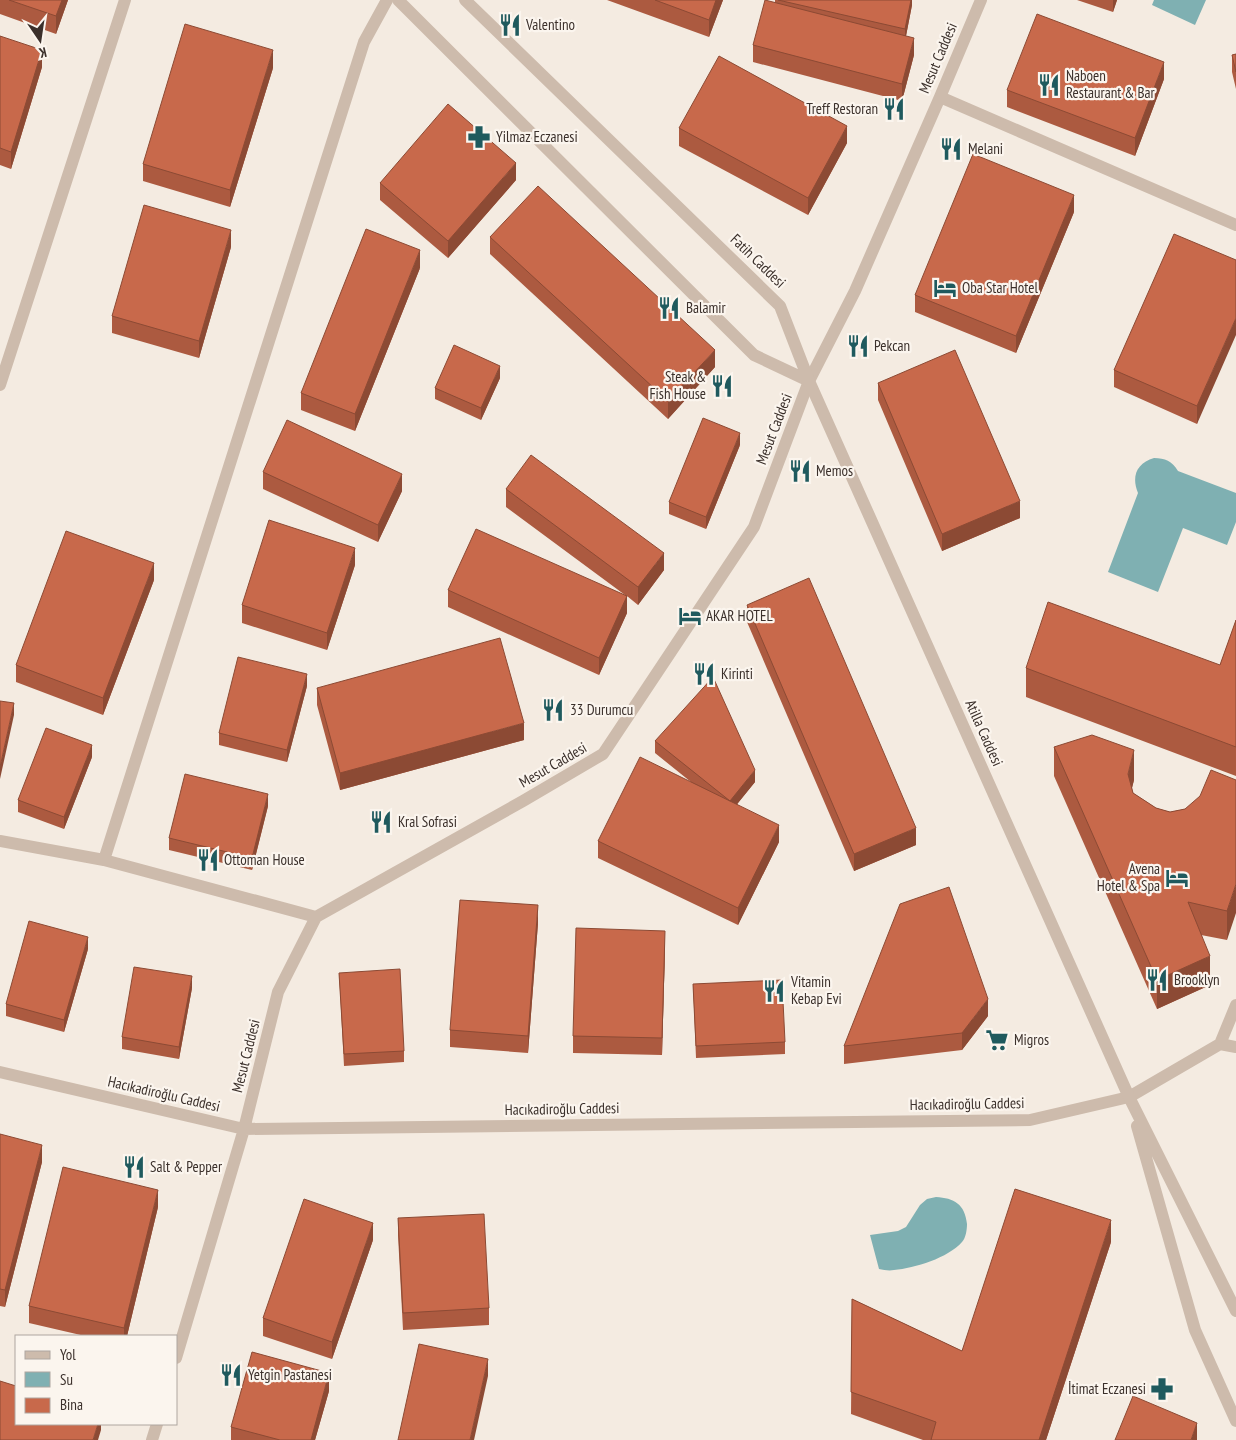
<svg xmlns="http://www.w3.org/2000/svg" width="1236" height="1440" font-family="'PT Sans Narrow',sans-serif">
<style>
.water{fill:#7fb0b2}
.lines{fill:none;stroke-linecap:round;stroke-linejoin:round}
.minor{stroke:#cdbbac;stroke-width:12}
.tertiary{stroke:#cdbbac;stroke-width:12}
.wall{fill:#ac5a40}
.shaded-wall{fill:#8c4a34}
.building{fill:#c8694b;stroke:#8c4a34}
.labels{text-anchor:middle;stroke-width:4.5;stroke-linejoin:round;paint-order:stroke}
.poi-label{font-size:15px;fill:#3b302b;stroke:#fbf5ee;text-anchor:start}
.street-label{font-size:15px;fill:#3b302b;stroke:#fbf5ee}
</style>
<rect width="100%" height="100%" fill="#f4ebe1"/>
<path class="water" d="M 1154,0 L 1206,0 L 1195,25 L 1152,5 Z
M 1154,458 C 1165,458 1172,461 1178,471 L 1236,493 L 1236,522 L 1227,545 L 1183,528 L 1158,592 L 1108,572 L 1138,493 C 1131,476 1137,463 1154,458 Z
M 936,1197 C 954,1198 965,1204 967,1224 C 967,1229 966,1238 962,1242 C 948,1258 915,1268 894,1270 C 889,1271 884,1270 879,1269 L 870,1235 L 898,1231 L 906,1227 L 920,1205 L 927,1199 Z"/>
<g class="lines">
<path class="minor" d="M 940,97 L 1236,225
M 0,385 L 125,0
M 0,841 L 104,860 L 316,917
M 104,860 L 364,42 L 387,0
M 1220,1044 L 1236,1047
M 0,1072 L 244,1129 L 1030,1120 L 1129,1097 L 1220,1044 L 1236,1005
M 176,1358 L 244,1129 L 278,992 L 316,917 L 523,801 L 603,754 L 754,527 L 809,381 L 855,291 L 940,97 L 981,0
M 152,1440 L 157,1424"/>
<path class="tertiary" d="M 398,0 L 754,355 L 809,381
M 465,0 L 780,306 L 809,381 L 1129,1097 L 1236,1311
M 1137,1126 L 1195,1330 L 1236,1421"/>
</g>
<path class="wall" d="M 0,0 L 68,0 L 56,34 L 0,14 Z
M 607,0 L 723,0 L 709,37 Z
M 775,0 L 912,0 L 912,5 L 906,36 L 914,55 L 902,101 L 753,62 L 753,45 L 775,2 Z
M 1077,0 L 1117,0 L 1113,12 Z
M 0,36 L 42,67 L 11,169 L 0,165 Z
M 1236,54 L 1236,89 L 1232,72 L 1232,55 Z
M 273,68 L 230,207 L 143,181 L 143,164 Z
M 1164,79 L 1135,156 L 1007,107 L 1007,90 Z
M 679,128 L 847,143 L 808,215 L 679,146 Z
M 516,180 L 448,258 L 380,200 L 380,183 Z
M 1074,212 L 1016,353 L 915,312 L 915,295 Z
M 490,237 L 715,367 L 668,419 L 490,254 Z
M 231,247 L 199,358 L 112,333 L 112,316 Z
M 1236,260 L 1197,424 L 1114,387 L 1114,370 Z
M 420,268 L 355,431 L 301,410 L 301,393 Z
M 500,378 L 481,420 L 435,399 L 435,388 Z
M 878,383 L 1020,518 L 942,551 L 878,400 Z
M 740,445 L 706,529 L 669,514 L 669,502 Z
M 263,472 L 402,491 L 378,542 L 263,489 Z
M 506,489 L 664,570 L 638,605 L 627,596 L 627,613 L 599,675 L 448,607 L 448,590 L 625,595 L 506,507 Z
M 355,565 L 327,650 L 242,623 L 242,605 Z
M 154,580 L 103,715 L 16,682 L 16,665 Z
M 747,605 L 916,845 L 854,871 L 747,622 Z
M 1236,620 L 1236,776 L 1026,697 L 1026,668 L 1220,665 Z
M 307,686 L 287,762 L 219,745 L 219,733 Z
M 317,688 L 524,740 L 340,790 L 317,705 Z
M 655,741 L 755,782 L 737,804 L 779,842 L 738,925 L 598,858 L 598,841 L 691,782 L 655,753 Z
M 1054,747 L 1134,780 L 1132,788 L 1133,793 L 1156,808 L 1170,812 L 1185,809 L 1236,780 L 1227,940 L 1201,935 L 1210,985 L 1157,1009 L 1054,776 Z
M 92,757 L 64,829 L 18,812 L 18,800 Z
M 268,806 L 252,870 L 169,850 L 169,838 Z
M 538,923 L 528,1053 L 450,1047 L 450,1030 Z
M 665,948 L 662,1055 L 573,1053 L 573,1036 Z
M 88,949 L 64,1032 L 6,1016 L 6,1004 Z
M 339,973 L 404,1051 L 404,1062 L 344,1066 Z
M 693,984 L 785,1042 L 785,1054 L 696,1058 Z
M 192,988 L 179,1059 L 122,1049 L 122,1037 Z
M 988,1016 L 962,1050 L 844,1064 L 844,1046 Z
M 0,1134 L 42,1162 L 5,1307 L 0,1306 Z
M 158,1207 L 127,1336 L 85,1336 L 29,1323 L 29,1306 Z
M 398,1218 L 489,1308 L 489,1325 L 403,1330 L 398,1235 Z
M 373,1240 L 332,1359 L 263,1336 L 263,1318 Z
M 1111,1242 L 1046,1440 L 923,1440 L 851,1414 L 852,1299 L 962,1351 Z
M 329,1391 L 315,1440 L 231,1440 L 231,1427 Z"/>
<path class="shaded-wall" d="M 62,0 L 68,0 L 56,34 L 56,16 Z
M 716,0 L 723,0 L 709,37 L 709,20 Z
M 911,0 L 912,0 L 912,5 L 905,41 L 905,29 Z
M 1113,0 L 1117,0 L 1113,12 Z
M 914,38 L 914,55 L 902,101 L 902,84 Z
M 42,50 L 42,67 L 11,169 L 11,152 Z
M 273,50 L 273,68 L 230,207 L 230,190 Z
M 1164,62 L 1164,79 L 1135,156 L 1135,138 Z
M 847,126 L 847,143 L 808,215 L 808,198 Z
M 516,163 L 516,180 L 448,258 L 448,241 Z
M 1074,195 L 1074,212 L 1016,353 L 1016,336 Z
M 231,230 L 231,247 L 199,358 L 199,341 Z
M 420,250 L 420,268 L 355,431 L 355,414 Z
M 1236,318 L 1236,335 L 1197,424 L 1197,406 Z
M 715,350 L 715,367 L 668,419 L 668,401 Z
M 500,366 L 500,378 L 481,420 L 481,408 Z
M 740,433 L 740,445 L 706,529 L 706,517 Z
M 402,474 L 402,491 L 378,542 L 378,525 Z
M 1020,501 L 1020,518 L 942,551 L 942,534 Z
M 355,548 L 355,565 L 327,650 L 327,633 Z
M 664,553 L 664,570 L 638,605 L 638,587 Z
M 154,563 L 154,580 L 103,715 L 103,698 Z
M 627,596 L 627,613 L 599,675 L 599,658 Z
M 307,674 L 307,686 L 287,762 L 287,750 Z
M 14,703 L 14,715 L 0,779 L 0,767 Z
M 524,723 L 524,740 L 340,790 L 340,773 Z
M 92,745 L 92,757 L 64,829 L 64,817 Z
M 1134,750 L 1134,780 L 1128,803 L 1128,774 Z
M 755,770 L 755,782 L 730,813 L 730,801 Z
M 268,794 L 268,806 L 252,870 L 252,858 Z
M 779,825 L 779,842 L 738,925 L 738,908 Z
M 916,828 L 916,845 L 854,871 L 854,854 Z
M 1236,884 L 1236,913 L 1227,940 L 1227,911 Z
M 538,905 L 538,923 L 528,1053 L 528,1036 Z
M 665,931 L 665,948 L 662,1055 L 662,1038 Z
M 88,937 L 88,949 L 64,1032 L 64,1020 Z
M 1210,956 L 1210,985 L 1157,1009 L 1157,980 Z
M 192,976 L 192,988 L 179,1059 L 179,1047 Z
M 988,999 L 988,1016 L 962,1050 L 962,1033 Z
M 42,1145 L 42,1162 L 5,1307 L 5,1290 Z
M 158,1190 L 158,1207 L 127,1336 L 124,1336 L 124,1328 Z
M 1111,1220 L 1111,1242 L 1046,1440 L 1039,1440 Z
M 373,1223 L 373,1240 L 332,1359 L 332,1342 Z
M 488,1359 L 488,1376 L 474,1440 L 470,1440 Z
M 329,1373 L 329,1391 L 315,1440 L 311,1440 Z
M 1197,1423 L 1197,1440 L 1191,1440 Z
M 98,1424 L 101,1424 L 101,1430 L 98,1440 L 93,1440 Z"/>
<path class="building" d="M 9,0 L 62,0 L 56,16 Z
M 655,0 L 716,0 L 709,20 Z
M 765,0 L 914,38 L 902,84 L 753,45 Z
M 778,0 L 911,0 L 905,29 Z
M 1037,14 L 1164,62 L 1135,138 L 1007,90 Z
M 185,24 L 273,50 L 230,190 L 143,164 Z
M 0,36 L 42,50 L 11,152 L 0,148 Z
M 1236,54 L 1236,72 L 1232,55 Z
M 719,56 L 847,126 L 808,198 L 679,128 Z
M 448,104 L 516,163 L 448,241 L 380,183 Z
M 973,154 L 1074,195 L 1016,336 L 915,295 Z
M 538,186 L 715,350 L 668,401 L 490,237 Z
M 144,205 L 231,230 L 199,341 L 112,316 Z
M 366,229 L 420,250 L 355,414 L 301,393 Z
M 1174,234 L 1236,260 L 1236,318 L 1197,406 L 1114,370 Z
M 454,345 L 500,366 L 481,408 L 435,388 Z
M 955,350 L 1020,501 L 942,534 L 878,383 Z
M 703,418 L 740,433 L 706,517 L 669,502 Z
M 287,420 L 402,474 L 378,525 L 263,472 Z
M 531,455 L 664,553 L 638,587 L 506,489 Z
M 269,520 L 355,548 L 327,633 L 242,605 Z
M 476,529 L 627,596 L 599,658 L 448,590 Z
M 66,531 L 154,563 L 103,698 L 16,665 Z
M 809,578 L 916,828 L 854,854 L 747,605 Z
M 1048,602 L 1220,665 L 1236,620 L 1236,747 L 1026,668 Z
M 500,638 L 524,723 L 340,773 L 317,688 Z
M 238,657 L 307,674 L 287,750 L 219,733 Z
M 713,677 L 755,770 L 730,801 L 655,741 Z
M 0,701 L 14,703 L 0,767 Z
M 46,728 L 92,745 L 64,817 L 18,800 Z
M 1092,735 L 1134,750 L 1128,774 L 1133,793 L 1156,808 L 1170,812 L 1185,809 L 1200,796 L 1211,770 L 1236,780 L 1236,884 L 1227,911 L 1188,902 L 1210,956 L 1157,980 L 1054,747 Z
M 640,757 L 779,825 L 738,908 L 598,841 Z
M 185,774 L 268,794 L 252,858 L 169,838 Z
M 949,887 L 988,999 L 962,1033 L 844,1046 L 900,904 Z
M 460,900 L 538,905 L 528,1036 L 450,1030 Z
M 29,921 L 88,937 L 64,1020 L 6,1004 Z
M 576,928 L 665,931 L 662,1038 L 573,1036 Z
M 134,967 L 192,976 L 179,1047 L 122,1037 Z
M 400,969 L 404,1051 L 344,1054 L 339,973 Z
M 782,980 L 785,1042 L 696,1046 L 693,984 Z
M 0,1134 L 42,1145 L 5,1290 L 0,1289 Z
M 63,1167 L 158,1190 L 124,1328 L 29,1306 Z
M 1015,1189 L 1111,1220 L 1039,1440 L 931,1440 L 936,1422 L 851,1392 L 852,1299 L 962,1351 Z
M 304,1199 L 373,1223 L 332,1342 L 263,1318 Z
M 484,1214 L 489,1308 L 403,1313 L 398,1218 Z
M 419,1344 L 488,1359 L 470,1440 L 398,1440 Z
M 252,1352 L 329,1373 L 311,1440 L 280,1440 L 231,1427 Z
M 0,1381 L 16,1386 L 16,1424 L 98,1424 L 93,1440 L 0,1440 Z
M 1133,1396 L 1197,1423 L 1191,1440 L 1115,1440 Z"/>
<defs>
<symbol id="restaurant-bare" viewBox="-9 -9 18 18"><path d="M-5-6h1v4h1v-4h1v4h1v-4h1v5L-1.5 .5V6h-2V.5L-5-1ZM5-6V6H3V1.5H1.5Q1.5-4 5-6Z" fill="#1f5a5e" stroke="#fbf5ee" stroke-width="2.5" paint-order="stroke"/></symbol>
<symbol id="pharmacy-bare" viewBox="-9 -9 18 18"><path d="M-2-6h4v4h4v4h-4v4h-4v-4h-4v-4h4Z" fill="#1f5a5e" stroke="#fbf5ee" stroke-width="2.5" paint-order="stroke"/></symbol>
<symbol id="hotel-bare" viewBox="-9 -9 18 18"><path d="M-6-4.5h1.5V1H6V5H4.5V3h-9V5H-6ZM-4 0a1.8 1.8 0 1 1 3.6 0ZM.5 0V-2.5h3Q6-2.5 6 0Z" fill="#1f5a5e" stroke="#fbf5ee" stroke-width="2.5" paint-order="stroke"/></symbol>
<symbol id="supermarket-bare" viewBox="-9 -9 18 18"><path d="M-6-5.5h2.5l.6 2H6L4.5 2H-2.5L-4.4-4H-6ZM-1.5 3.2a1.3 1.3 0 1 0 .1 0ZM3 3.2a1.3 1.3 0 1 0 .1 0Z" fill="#1f5a5e" stroke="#fbf5ee" stroke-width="2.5" paint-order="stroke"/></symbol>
</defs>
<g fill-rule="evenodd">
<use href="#restaurant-bare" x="494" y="9" width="32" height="32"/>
<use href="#restaurant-bare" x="1033" y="69" width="32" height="32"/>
<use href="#restaurant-bare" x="878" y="93" width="32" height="32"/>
<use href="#pharmacy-bare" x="463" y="121" width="32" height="32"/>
<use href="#restaurant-bare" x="935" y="133" width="32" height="32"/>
<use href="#hotel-bare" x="929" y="272" width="32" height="32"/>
<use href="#restaurant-bare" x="653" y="292" width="32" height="32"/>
<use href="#restaurant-bare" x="842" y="330" width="32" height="32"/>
<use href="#restaurant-bare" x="706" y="370" width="32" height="32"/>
<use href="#restaurant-bare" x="784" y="455" width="32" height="32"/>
<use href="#hotel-bare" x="674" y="600" width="32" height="32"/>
<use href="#restaurant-bare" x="688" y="658" width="32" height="32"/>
<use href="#restaurant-bare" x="537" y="694" width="32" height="32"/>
<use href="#restaurant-bare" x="365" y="806" width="32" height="32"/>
<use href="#restaurant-bare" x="192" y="844" width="32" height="32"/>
<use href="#hotel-bare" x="1161" y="862" width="32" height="32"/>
<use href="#restaurant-bare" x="1141" y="964" width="32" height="32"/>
<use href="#restaurant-bare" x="758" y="975" width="32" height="32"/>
<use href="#supermarket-bare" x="981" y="1024" width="32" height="32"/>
<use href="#restaurant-bare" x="118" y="1151" width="32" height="32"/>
<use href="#restaurant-bare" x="215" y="1359" width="32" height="32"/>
<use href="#pharmacy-bare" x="1146" y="1373" width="32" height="32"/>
</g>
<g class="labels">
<g class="poi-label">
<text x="526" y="30">Valentino</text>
<text x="1066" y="81">Naboen<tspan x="1066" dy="17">Restaurant &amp; Bar</tspan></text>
<text x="878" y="114" text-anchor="end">Treff Restoran</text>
<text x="496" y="142">Yilmaz Eczanesi</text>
<text x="968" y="154">Melani</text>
<text x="962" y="293">Oba Star Hotel</text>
<text x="686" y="313">Balamir</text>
<text x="874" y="351">Pekcan</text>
<text x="706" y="382" text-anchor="end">Steak &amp;<tspan x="706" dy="17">Fish House</tspan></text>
<text x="816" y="476">Memos</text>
<text x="706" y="621">AKAR HOTEL</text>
<text x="721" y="679">Kirinti</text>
<text x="570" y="715">33 Durumcu</text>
<text x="398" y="827">Kral Sofrasi</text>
<text x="224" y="865">Ottoman House</text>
<text x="1160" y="874" text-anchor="end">Avena<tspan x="1160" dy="17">Hotel &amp; Spa</tspan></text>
<text x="1174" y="985">Brooklyn</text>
<text x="791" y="987">Vitamin<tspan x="791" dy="17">Kebap Evi</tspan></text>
<text x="1014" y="1045">Migros</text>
<text x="150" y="1172">Salt &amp; Pepper</text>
<text x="248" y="1380">Yetgin Pastanesi</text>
<text x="1146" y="1394" text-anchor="end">İtimat Eczanesi</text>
</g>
<g class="street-label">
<text transform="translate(938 58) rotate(-67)" y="5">Mesut Caddesi</text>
<text transform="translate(758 261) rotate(44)" y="5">Fatih Caddesi</text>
<text transform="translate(774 429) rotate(-69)" y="5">Mesut Caddesi</text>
<text transform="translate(984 733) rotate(66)" y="5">Atilla Caddesi</text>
<text transform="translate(553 765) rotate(-30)" y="5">Mesut Caddesi</text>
<text transform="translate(246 1056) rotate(-76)" y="5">Mesut Caddesi</text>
<text transform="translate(164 1094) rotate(13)" y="5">Hacıkadiroğlu Caddesi</text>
<text transform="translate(967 1104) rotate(-1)" y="5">Hacıkadiroğlu Caddesi</text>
<text transform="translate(562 1109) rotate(-1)" y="5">Hacıkadiroğlu Caddesi</text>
</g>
</g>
<rect x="15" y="1335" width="162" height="90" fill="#fbf5ee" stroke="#aea6a0"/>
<rect x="25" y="1351" width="25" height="8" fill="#cdbbac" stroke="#aea6a0"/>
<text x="60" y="1360" font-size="15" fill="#3b302b">Yol</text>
<rect x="25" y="1372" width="25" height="15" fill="#7fb0b2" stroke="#aea6a0"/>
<text x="60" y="1385" font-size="15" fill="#3b302b">Su</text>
<rect x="25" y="1398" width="25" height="15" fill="#c8694b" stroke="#aea6a0"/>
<text x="60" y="1410" font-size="15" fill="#3b302b">Bina</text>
<g transform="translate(40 40) rotate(167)" stroke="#fbf5ee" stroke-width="4" paint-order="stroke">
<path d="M0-4L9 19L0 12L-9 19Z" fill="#3b302b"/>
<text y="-8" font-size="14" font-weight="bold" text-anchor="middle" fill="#3b302b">K</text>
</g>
</svg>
